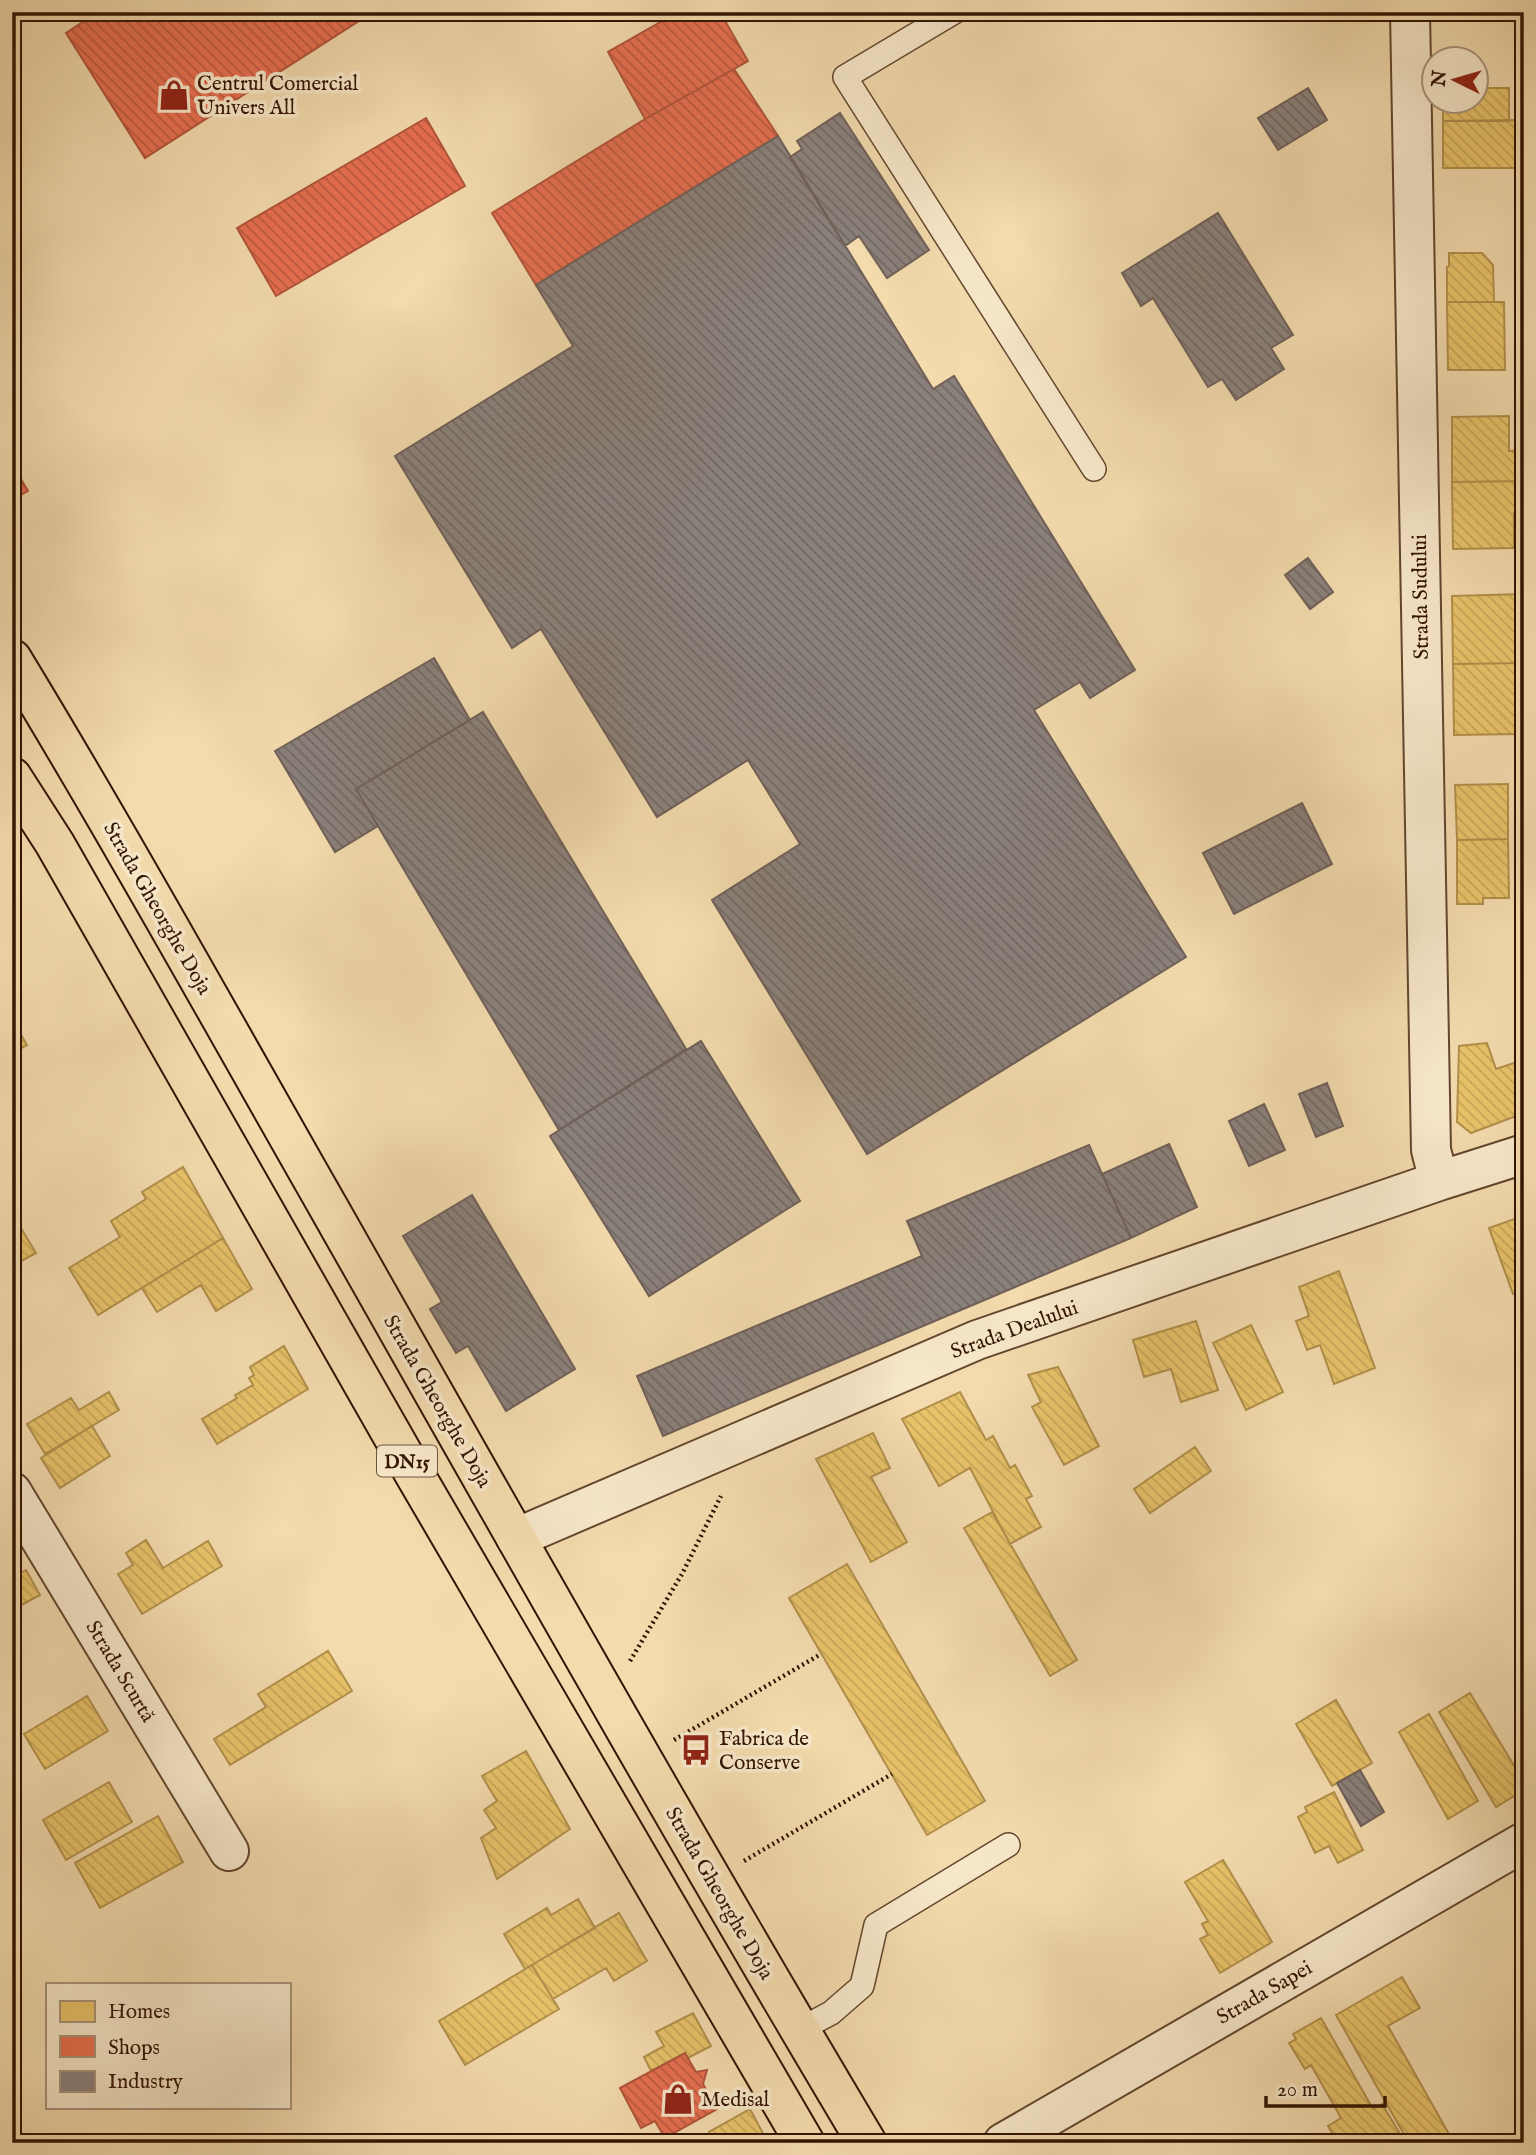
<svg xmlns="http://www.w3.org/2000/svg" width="1536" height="2155" font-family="'IM FELL English',serif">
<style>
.homes{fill:url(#homes-back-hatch);stroke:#b28f4b;stroke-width:2}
.shops{fill:url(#shops-back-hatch);stroke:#b1543a;stroke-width:2}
.industry{fill:url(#industry-back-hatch);stroke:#706058;stroke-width:2}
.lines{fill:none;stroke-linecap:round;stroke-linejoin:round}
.service-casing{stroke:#63462e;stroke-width:26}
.minor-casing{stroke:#63462e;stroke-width:42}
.primary-casing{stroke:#331403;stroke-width:42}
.path{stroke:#331403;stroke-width:4.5;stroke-dasharray:2 3.5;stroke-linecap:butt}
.service{stroke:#f7e8ca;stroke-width:23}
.minor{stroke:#f7e8ca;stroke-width:38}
.primary{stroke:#f3dbae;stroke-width:38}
.labels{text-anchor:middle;stroke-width:7;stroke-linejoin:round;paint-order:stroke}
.shield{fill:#f7e8ca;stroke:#6e543f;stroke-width:2}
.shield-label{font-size:19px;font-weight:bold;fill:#331403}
.poi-label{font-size:21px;fill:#331403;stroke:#f7e8ca;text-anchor:start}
.street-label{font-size:21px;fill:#331403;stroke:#f7e8ca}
</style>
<defs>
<pattern id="homes-back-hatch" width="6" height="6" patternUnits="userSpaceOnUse" patternTransform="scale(1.75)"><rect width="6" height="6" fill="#e9c46a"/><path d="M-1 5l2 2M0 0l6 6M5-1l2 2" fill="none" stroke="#c8a85a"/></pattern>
<pattern id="shops-back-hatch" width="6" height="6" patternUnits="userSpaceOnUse" patternTransform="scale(1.75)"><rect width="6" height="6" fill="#e76f51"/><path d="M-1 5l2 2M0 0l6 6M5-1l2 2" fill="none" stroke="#bc5a41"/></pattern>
<pattern id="industry-back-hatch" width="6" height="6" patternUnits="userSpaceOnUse" patternTransform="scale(1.75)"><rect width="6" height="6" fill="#8a817c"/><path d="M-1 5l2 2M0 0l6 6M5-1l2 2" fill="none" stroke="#716863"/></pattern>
</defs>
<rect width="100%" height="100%" fill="#f3dbae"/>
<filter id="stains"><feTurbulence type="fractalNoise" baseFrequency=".00286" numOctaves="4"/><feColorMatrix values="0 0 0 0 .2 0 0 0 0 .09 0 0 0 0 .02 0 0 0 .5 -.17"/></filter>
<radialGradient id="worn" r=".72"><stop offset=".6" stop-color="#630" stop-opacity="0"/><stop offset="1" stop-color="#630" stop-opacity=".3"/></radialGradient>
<path class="homes" d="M 1484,88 L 1509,88 L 1509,121 L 1443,121 L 1443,102 L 1476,102 L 1476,95 L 1484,95 Z
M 1516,120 L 1517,168 L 1443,168 L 1443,121 Z
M 1449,253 L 1482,253 L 1493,265 L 1494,302 L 1447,302 L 1447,267 L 1449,266 Z
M 1447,302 L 1504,302 L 1505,370 L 1448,370 Z
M 1509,416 L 1509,451 L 1524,450 L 1524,481 L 1452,482 L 1452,417 Z
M 1524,481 L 1524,513 L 1514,513 L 1514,548 L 1453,549 L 1452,482 Z
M 1524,594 L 1524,663 L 1453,664 L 1452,596 Z
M 1524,663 L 1524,688 L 1518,688 L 1519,734 L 1454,735 L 1453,664 Z
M 1508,784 L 1508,839 L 1457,840 L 1455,785 Z
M 1508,839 L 1509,898 L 1483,898 L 1483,904 L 1457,904 L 1457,840 Z
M 12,1019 L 27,1045 L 12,1053 Z
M 1487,1043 L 1496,1069 L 1520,1061 L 1524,1070 L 1524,1113 L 1471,1133 L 1457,1122 L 1459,1046 Z
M 183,1167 L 223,1238 L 98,1315 L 69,1268 L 120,1237 L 111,1221 L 146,1199 L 142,1192 Z
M 1517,1218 L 1518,1223 L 1524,1221 L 1524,1290 L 1513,1294 L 1489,1228 Z
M 21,1228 L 36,1253 L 12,1266 L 12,1233 Z
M 223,1238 L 252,1289 L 216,1311 L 201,1285 L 157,1312 L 142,1288 Z
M 1339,1271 L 1375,1368 L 1334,1384 L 1320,1345 L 1307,1350 L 1296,1321 L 1309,1316 L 1299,1287 Z
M 1196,1321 L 1218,1390 L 1181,1402 L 1171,1369 L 1144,1377 L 1133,1340 Z
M 1251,1325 L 1283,1392 L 1246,1410 L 1213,1343 Z
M 284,1346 L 308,1389 L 217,1444 L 202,1419 L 237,1398 L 235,1395 L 253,1385 L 249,1378 L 254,1375 L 250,1367 Z
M 1058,1367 L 1099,1446 L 1064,1465 L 1032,1407 L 1041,1402 L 1028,1375 Z
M 109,1392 L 119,1410 L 45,1454 L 27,1424 L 71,1398 L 79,1410 Z
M 960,1392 L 986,1440 L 993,1436 L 1010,1468 L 1015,1465 L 1032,1496 L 1026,1499 L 1041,1527 L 1010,1544 L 970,1468 L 939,1486 L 902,1419 Z
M 92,1426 L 110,1456 L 60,1488 L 41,1458 Z
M 873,1433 L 890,1468 L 871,1477 L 907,1542 L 871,1562 L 816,1459 Z
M 1195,1447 L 1211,1471 L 1150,1513 L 1134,1489 Z
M 992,1512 L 1077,1660 L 1050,1676 L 964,1528 Z
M 146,1540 L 163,1568 L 208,1541 L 222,1566 L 142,1614 L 118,1574 L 133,1565 L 126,1553 Z
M 847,1564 L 985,1801 L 927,1835 L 789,1598 Z
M 26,1570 L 40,1595 L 12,1610 L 12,1578 Z
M 328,1651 L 352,1691 L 230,1765 L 214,1739 L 266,1707 L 258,1694 Z
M 1470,1693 L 1524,1782 L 1524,1790 L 1496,1807 L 1439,1712 Z
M 87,1696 L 108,1731 L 45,1769 L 24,1734 Z
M 1336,1700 L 1372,1763 L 1332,1786 L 1296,1724 Z
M 1429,1714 L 1478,1801 L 1448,1819 L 1399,1732 Z
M 526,1751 L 570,1829 L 497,1879 L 481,1838 L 496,1828 L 484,1810 L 497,1801 L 482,1776 Z
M 109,1782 L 132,1822 L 66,1860 L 43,1820 Z
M 1334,1792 L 1363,1850 L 1338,1863 L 1329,1846 L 1315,1853 L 1298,1817 L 1307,1812 L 1305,1807 Z
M 158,1816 L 183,1862 L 100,1908 L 75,1863 Z
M 1223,1860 L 1272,1942 L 1220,1973 L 1200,1939 L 1208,1935 L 1202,1924 L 1208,1921 L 1185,1882 Z
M 578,1899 L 595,1928 L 525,1969 L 504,1934 L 547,1908 L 551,1915 Z
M 619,1913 L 647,1961 L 614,1981 L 606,1968 L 553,1999 L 532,1965 Z
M 532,1965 L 559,2009 L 465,2065 L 439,2021 Z
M 1402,1977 L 1420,2008 L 1388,2026 L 1454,2143 L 1409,2143 L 1336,2015 Z
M 693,2013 L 711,2046 L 688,2058 L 685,2053 L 651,2071 L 644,2057 L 664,2046 L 656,2032 Z
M 1321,2018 L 1373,2109 L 1382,2104 L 1402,2137 L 1391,2143 L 1338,2143 L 1328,2126 L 1341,2118 L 1311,2065 L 1305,2069 L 1289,2043 L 1296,2039 L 1293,2034 Z
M 750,2109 L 768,2143 L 715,2143 L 709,2132 Z"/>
<path class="shops" d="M 98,12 L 373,12 L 145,158 L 66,33 Z
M 678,12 L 720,12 L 748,61 L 645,119 L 608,52 Z
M 734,69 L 778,136 L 536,285 L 492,213 L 645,119 Z
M 426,118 L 465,186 L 276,296 L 237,228 Z
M 12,464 L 28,491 L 12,500 Z
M 685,2053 L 696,2072 L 707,2070 L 703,2084 L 717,2109 L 665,2138 L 655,2121 L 641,2128 L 620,2088 Z"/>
<path class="industry" d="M 1308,88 L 1327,120 L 1278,150 L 1258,118 Z
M 840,113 L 929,250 L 887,278 L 859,236 L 845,246 L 790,157 L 802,149 L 797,141 Z
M 778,136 L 933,389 L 954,376 L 1135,670 L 1090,698 L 1080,682 L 1034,710 L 1186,957 L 867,1154 L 712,900 L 800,844 L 748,760 L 657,817 L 541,629 L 512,648 L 395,456 L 573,346 L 536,285 Z
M 1218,213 L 1293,335 L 1271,348 L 1284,369 L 1236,400 L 1222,379 L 1208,387 L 1153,298 L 1141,306 L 1122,273 Z
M 1308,558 L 1333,592 L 1310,609 L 1285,575 Z
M 434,658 L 470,720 L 356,789 L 378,826 L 335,852 L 275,751 Z
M 483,712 L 686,1049 L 559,1130 L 356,789 Z
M 1302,803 L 1332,864 L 1234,914 L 1203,853 Z
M 701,1041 L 800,1201 L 649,1296 L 550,1136 Z
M 1327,1083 L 1343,1126 L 1316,1137 L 1299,1094 Z
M 1264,1104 L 1285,1150 L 1249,1166 L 1229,1121 Z
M 1169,1144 L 1197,1207 L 1131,1238 L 1102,1174 Z
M 1089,1145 L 1131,1238 L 663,1436 L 637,1376 L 922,1256 L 907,1221 Z
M 472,1195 L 575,1369 L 506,1411 L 468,1346 L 456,1353 L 430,1309 L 442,1302 L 403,1236 Z
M 1360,1770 L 1384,1812 L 1361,1826 L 1337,1783 Z"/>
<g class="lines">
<defs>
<path id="service" d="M 954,12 L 845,77 L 1094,469
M 799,2030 L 831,2013 L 862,1986 L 876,1925 L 1008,1845"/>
<path id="minor" d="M 1410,12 L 1431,1150 L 1439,1181
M 12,1492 L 229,1851
M 516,1538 L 977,1340 L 1439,1181 L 1524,1154
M 1003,2143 L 1524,1842"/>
<path id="primary" d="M 12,659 C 122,840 225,1026 330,1210 C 507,1522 683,1835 867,2143
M 12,777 L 55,844 L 415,1475 L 805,2143"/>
</defs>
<use href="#service" class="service-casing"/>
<use href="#minor" class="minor-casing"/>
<use href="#primary" class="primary-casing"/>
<path class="path" d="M 630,1661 L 682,1574 L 721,1496
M 674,1740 L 821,1654
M 744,1861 L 892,1774"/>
<use href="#service" class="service"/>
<use href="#minor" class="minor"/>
<use href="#primary" class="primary"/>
</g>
<defs>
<symbol id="shop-bare" viewBox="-9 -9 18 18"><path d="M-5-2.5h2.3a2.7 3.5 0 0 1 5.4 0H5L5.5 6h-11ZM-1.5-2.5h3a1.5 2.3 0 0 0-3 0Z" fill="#8f2418" stroke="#f7e8ca" stroke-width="2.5" paint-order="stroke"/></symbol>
<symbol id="bus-bare" viewBox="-9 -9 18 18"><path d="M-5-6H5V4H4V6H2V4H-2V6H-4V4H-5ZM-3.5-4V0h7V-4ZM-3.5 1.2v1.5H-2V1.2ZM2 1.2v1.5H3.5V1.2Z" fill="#8f2418" stroke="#f7e8ca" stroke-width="2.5" paint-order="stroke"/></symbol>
</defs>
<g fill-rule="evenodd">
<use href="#shop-bare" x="152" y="73" width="44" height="44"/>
<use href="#bus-bare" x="674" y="1728" width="44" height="44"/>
<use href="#shop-bare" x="656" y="2077" width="44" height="44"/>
</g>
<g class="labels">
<rect class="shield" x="377" y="1445.5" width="60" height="31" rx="5"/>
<g class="shield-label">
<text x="407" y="1468">DN15</text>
</g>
<g class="poi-label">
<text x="197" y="90">Centrul Comercial<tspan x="197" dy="24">Univers All</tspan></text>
<text x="719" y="1745">Fabrica de<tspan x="719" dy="24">Conserve</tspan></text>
<text x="701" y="2106">Medisal</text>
</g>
<g class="street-label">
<text transform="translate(1420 597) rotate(-91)" y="7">Strada Sudului</text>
<text transform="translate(158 908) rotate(60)" y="7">Strada Gheorghe Doja</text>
<text transform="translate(1014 1329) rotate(-20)" y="7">Strada Dealului</text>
<text transform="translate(438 1401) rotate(60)" y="7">Strada Gheorghe Doja</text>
<text transform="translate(121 1671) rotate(59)" y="7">Strada Scurtă</text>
<text transform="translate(720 1893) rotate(60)" y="7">Strada Gheorghe Doja</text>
<text transform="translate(1264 1992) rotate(-30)" y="7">Strada Sapei</text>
</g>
</g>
<rect width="1536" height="2155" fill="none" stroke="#f3dbae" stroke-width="42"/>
<rect x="14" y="14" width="1508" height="2127" fill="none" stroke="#331403" stroke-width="3.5"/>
<rect x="21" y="21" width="1494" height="2113" fill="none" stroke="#331403" stroke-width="2"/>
<rect x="46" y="1983" width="245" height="126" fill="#f7e8ca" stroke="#a9937a" stroke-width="2"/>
<rect x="60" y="2001" width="35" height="21" fill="#e9c46a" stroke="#a9937a" stroke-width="2"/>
<text x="108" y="2018" font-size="21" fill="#331403">Homes</text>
<rect x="60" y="2036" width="35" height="21" fill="#e76f51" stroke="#a9937a" stroke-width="2"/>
<text x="108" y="2054" font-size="21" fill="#331403">Shops</text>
<rect x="60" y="2071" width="35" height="21" fill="#8a817c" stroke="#a9937a" stroke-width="2"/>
<text x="108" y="2088" font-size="21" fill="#331403">Industry</text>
<g transform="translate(1455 80) rotate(275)"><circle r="33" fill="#f7e8ca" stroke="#a9937a" stroke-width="2"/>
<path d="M0-5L12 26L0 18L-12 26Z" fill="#8f2418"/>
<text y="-10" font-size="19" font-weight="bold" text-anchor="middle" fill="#331403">N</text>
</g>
<path d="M1266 2096v10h119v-10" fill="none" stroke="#331403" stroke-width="3.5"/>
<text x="1277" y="2096" font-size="21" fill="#331403" stroke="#f7e8ca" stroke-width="5" paint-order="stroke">20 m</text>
<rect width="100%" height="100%" filter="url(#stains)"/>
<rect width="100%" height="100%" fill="url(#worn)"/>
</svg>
